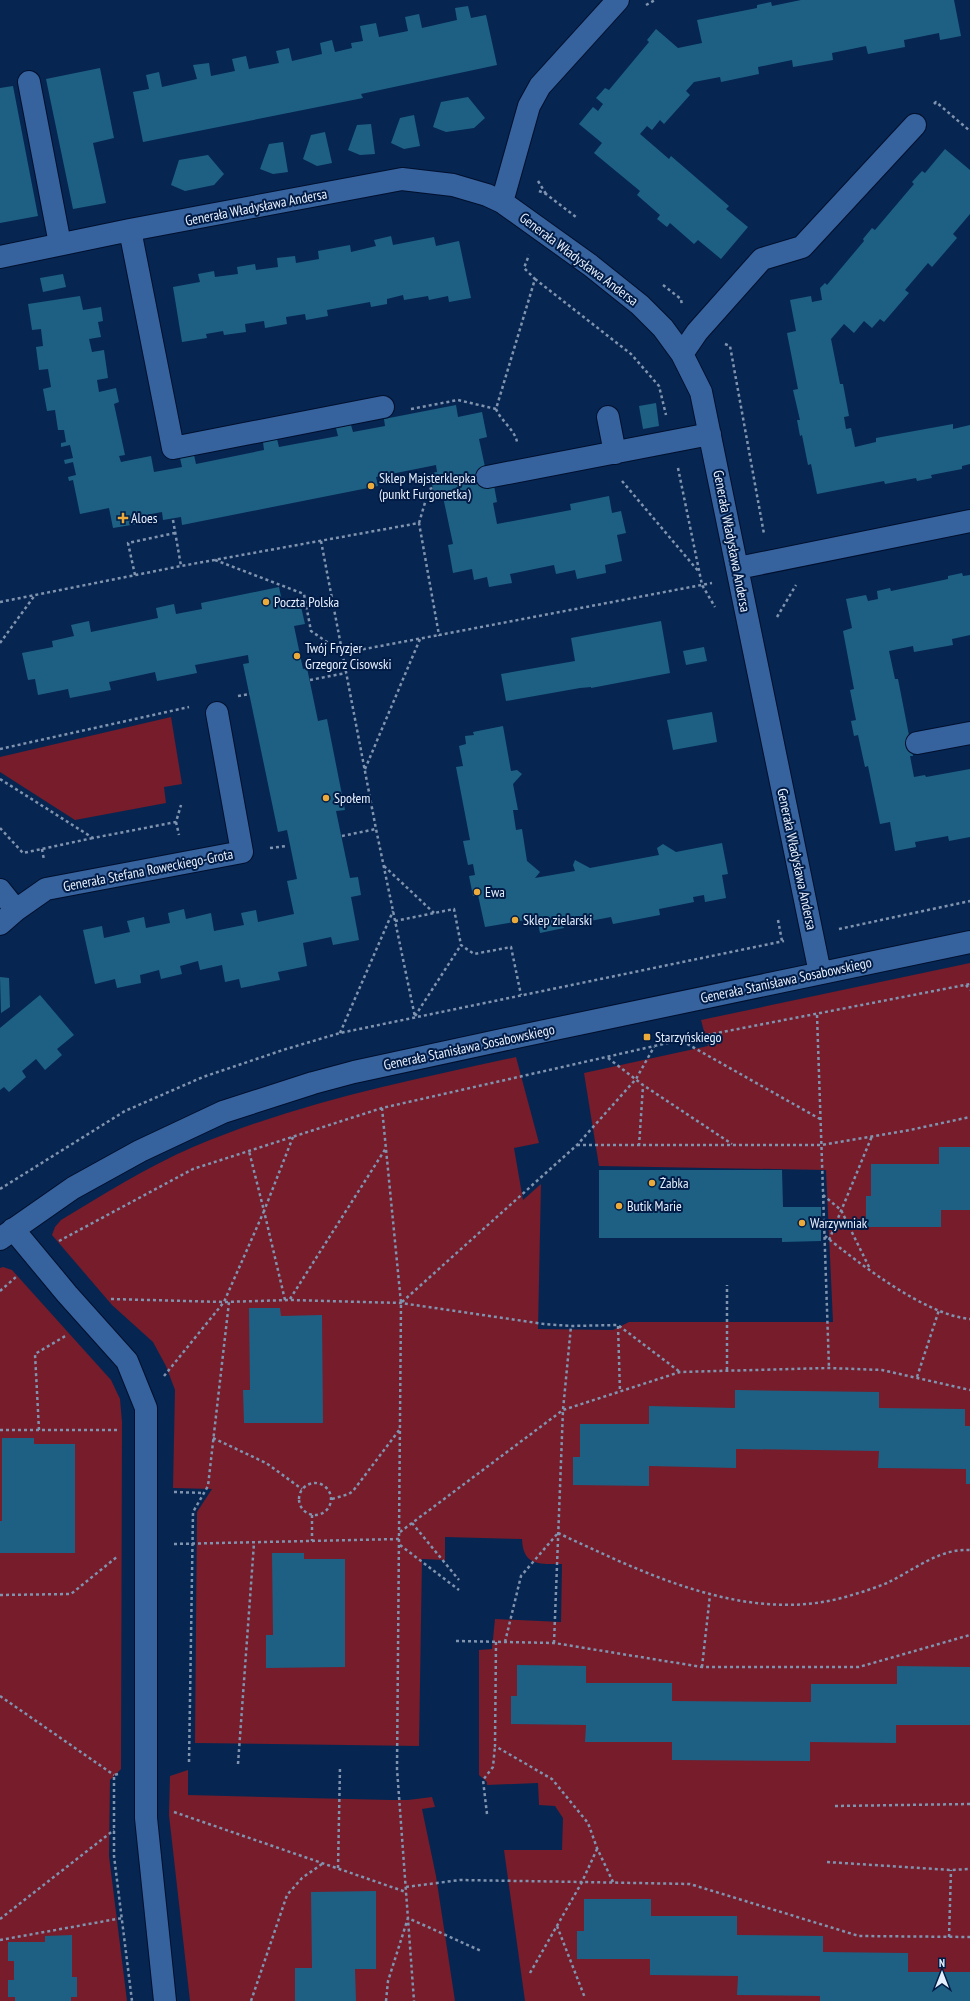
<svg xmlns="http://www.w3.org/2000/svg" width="970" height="2001" font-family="'PT Sans Narrow',sans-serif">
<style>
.green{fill:#761c2a}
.building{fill:#1e6083}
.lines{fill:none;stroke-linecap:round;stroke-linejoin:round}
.minor-casing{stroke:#000f2c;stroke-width:24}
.path{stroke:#8093af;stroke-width:2.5;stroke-dasharray:3 3;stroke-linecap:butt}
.minor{stroke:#36629e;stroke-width:22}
.poi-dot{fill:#ebaa39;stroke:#001c46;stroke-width:1.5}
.labels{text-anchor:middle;stroke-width:4;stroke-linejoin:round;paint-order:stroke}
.street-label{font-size:14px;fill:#e6effd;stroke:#001c46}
.poi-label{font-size:14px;fill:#e6effd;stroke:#001c46;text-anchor:start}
</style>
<rect width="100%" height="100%" fill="#062651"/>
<path class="green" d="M 171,717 L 182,784 L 164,787 L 166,803 L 75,820 L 0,772 L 0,757 Z
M 970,963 L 970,2001 L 525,2001 L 504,1850 L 562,1850 L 563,1818 L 555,1806 L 539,1805 L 538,1783 L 487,1785 L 487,1782 L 479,1775 L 479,1650 L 492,1649 L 495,1619 L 561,1622 L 562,1564 C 539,1564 523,1566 522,1539 L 445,1537 L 445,1560 L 422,1559 L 419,1746 L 195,1743 L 197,1512 L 212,1489 L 173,1488 L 175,1390 L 166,1366 L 153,1342 L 112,1305 L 52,1235 L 55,1227 L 61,1220 C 104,1194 147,1167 193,1147 C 297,1103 407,1081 516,1057 L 539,1143 L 514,1148 L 523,1200 L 541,1184 L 538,1329 L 613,1330 L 629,1322 L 833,1322 L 826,1170 L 599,1166 L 584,1073 L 708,1046 L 701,1020 Z
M 3,1267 L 12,1270 L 111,1380 L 120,1399 L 122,1422 L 121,1769 L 110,1780 L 109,1856 L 127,2001 L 0,2001 L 0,1268 Z
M 188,1770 L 188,1795 L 391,1800 L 408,1800 L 432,1797 L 435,1807 L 422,1809 L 436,1876 L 455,2001 L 190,2001 L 169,1815 L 170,1776 Z"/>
<path class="building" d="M 801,0 L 954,0 L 961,36 L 940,40 L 939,33 L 904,40 L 905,47 L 868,54 L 866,46 L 832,53 L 833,60 L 793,67 L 792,60 L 758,67 L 759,74 L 721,82 L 720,77 L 694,82 L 686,91 L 690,95 L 664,124 L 660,120 L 652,130 L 647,126 L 640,134 L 669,159 L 671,156 L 729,206 L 726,209 L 748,227 L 721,259 L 698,240 L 694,244 L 670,223 L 667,227 L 657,219 L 660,215 L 637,195 L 640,191 L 594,153 L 602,143 L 579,124 L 593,107 L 598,111 L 603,104 L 596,98 L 605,88 L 609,90 L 649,42 L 647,40 L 656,29 L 678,48 L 702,43 L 697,20 L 757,8 L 757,5 L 771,2 L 772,6 Z
M 468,6 L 471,18 L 486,15 L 497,65 L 361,94 L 363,98 L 143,142 L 133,92 L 149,89 L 146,75 L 159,72 L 162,87 L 197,79 L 193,65 L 209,63 L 211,76 L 235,71 L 232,59 L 246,56 L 249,69 L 279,63 L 276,51 L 289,48 L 292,61 L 322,54 L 320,43 L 332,40 L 335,52 L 352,48 L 351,43 L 363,41 L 360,26 L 376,23 L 379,37 L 408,31 L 405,17 L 419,14 L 422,28 L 457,20 L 455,8 Z
M 100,68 L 114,138 L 93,143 L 106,203 L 73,209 L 46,79 Z
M 13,86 L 38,216 L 0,223 L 0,88 Z
M 468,97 L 485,118 L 474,128 L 446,132 L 433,127 L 441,102 Z
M 414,115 L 420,146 L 404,149 L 391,143 L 400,118 Z
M 371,124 L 375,154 L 360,155 L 348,150 L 357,125 Z
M 325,132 L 332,163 L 317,166 L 303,159 L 311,135 Z
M 283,142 L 288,172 L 273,174 L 260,169 L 269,144 Z
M 945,149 L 970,170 L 970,214 L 953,234 L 957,238 L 932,267 L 928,263 L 905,290 L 909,293 L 884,322 L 880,319 L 872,328 L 864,321 L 854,333 L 844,324 L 831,339 L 840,384 L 843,384 L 849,416 L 844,417 L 846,429 L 851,428 L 855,447 L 876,442 L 876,438 L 953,424 L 953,429 L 970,425 L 970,464 L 962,466 L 962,469 L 931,475 L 932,478 L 917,481 L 916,478 L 885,484 L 884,481 L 817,494 L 811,464 L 808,465 L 802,435 L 800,436 L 797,420 L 800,420 L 793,390 L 798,389 L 787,333 L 796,331 L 790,300 L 811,296 L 812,302 L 822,300 L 820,288 L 825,283 L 827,285 L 864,241 L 863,239 L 872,228 L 875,230 L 914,184 L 912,182 L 922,171 L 925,173 Z
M 208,155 L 224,174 L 214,185 L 185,191 L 171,185 L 179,160 Z
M 391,236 L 393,245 L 434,237 L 436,246 L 459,241 L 471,298 L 449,302 L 448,296 L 429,300 L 428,296 L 404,300 L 403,295 L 387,299 L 387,304 L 371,307 L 370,302 L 327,310 L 328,316 L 306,320 L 305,314 L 286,317 L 287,324 L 265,328 L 264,321 L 245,324 L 246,332 L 224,335 L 223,331 L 206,334 L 207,338 L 182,342 L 173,287 L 200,282 L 198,274 L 214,271 L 215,277 L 238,274 L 237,267 L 255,264 L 256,270 L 278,267 L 277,258 L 295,256 L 296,263 L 319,259 L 318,251 L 350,245 L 351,252 L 376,246 L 374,240 Z
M 63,274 L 66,287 L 43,292 L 40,278 Z
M 80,296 L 83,310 L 101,307 L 103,321 L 98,322 L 101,337 L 89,339 L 92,352 L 104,350 L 108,378 L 97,380 L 99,392 L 116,388 L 119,402 L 114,404 L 125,455 L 119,456 L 121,462 L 151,456 L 154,472 L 182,467 L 180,458 L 194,455 L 196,464 L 264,450 L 263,442 L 277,439 L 279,447 L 338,436 L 336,428 L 351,425 L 353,432 L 385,426 L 384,419 L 456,405 L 458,417 L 482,412 L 487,437 L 479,439 L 488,481 L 493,480 L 497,502 L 493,503 L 497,524 L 571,510 L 570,504 L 609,496 L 612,513 L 621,511 L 626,533 L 617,535 L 622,561 L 605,565 L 606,573 L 577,579 L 575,570 L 556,574 L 554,565 L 510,574 L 512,583 L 489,587 L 487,577 L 474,580 L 472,569 L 453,573 L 448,545 L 453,544 L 442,492 L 434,494 L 430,473 L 437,472 L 436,465 L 376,477 L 378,486 L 182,525 L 181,517 L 163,520 L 162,512 L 135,517 L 137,524 L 113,528 L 109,508 L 80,514 L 73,480 L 69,481 L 68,477 L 76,475 L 73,462 L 65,464 L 64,460 L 73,458 L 70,445 L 61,447 L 61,443 L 66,442 L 64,430 L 58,430 L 55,410 L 47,411 L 43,389 L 51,387 L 48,369 L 39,370 L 36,347 L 43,346 L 41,329 L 32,330 L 28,304 Z
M 656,403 L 659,426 L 643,429 L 639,406 Z
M 962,573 L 963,576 L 970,575 L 970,635 L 952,639 L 953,645 L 914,652 L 913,646 L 889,651 L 895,679 L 898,679 L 913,756 L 910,756 L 914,777 L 925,775 L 926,777 L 970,769 L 970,837 L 949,841 L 948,836 L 915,842 L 916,847 L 895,851 L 890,822 L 880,824 L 868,766 L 865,767 L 858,735 L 854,736 L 851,721 L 856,720 L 850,690 L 854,689 L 843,631 L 852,628 L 846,599 L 866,595 L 868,601 L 878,599 L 877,591 L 890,588 L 891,591 L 948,579 L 948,576 Z
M 279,587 L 282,601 L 299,598 L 305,624 L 294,626 L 303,669 L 307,668 L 318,721 L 327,719 L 345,810 L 336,811 L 350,878 L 358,877 L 361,895 L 351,897 L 359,940 L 333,945 L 331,937 L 303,943 L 307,966 L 278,972 L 280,980 L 241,988 L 239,979 L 225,982 L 222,965 L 200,970 L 198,961 L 180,966 L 182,974 L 161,979 L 159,970 L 140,975 L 141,983 L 117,988 L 115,979 L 95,984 L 83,930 L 102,926 L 104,938 L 130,932 L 127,921 L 144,917 L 146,928 L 170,923 L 168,913 L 184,909 L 186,919 L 211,913 L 214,931 L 244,925 L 241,913 L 256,910 L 258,922 L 294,914 L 287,881 L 297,879 L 287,830 L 278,832 L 243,664 L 249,663 L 248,655 L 195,665 L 197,673 L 157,681 L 155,672 L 109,682 L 111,690 L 70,698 L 68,689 L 38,695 L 35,679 L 28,680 L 22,653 L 53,647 L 52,641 L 74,636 L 71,625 L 89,621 L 91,632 L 158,618 L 156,608 L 174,604 L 176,614 L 202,609 L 201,603 Z
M 661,621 L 670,673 L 591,688 L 591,687 L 580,688 L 506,701 L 501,674 L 575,661 L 571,638 Z
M 704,647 L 707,661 L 686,665 L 683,651 Z
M 712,712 L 717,742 L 673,750 L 667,720 Z
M 503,726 L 511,771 L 517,770 L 522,774 L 513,784 L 518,810 L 513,810 L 516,830 L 522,829 L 527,861 L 540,872 L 535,878 L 575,871 L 573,865 L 575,860 L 590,868 L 659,855 L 657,848 L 663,844 L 676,852 L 722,843 L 728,874 L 722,875 L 726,898 L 705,902 L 704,895 L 693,897 L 694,902 L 659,909 L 660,915 L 613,924 L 611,917 L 574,924 L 573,920 L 563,922 L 564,928 L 540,933 L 537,918 L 485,927 L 478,895 L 473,896 L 469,876 L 475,875 L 473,864 L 468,865 L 463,841 L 470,840 L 456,767 L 463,766 L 459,746 L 466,744 L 465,736 L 474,735 L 473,732 Z
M 0,977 L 9,978 L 10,1007 L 1,1013 Z
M 40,995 L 74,1035 L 57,1049 L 62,1055 L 45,1070 L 36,1059 L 22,1071 L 26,1077 L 9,1092 L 4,1087 L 0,1090 L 0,1028 Z
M 939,1147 L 970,1147 L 970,1210 L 941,1210 L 941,1227 L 866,1227 L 866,1196 L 871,1196 L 871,1164 L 939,1164 Z
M 599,1170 L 782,1170 L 783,1207 L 821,1207 L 821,1241 L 782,1242 L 782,1238 L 599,1238 Z
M 249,1308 L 280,1308 L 281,1316 L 322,1315 L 323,1423 L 244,1423 L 243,1390 L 250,1390 Z
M 735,1390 L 879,1392 L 879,1408 L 965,1409 L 965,1426 L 970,1426 L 970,1484 L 966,1484 L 966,1469 L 878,1468 L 879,1451 L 736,1449 L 736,1468 L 649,1466 L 649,1486 L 573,1485 L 573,1457 L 580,1457 L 580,1424 L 649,1424 L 649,1406 L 735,1408 Z
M 2,1438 L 34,1438 L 34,1444 L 75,1444 L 75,1553 L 0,1553 L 0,1521 L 2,1521 Z
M 272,1553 L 304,1553 L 304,1559 L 345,1559 L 345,1667 L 266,1668 L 266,1635 L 273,1635 Z
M 517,1665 L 586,1666 L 586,1683 L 672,1683 L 672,1701 L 811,1702 L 811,1684 L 897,1684 L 897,1666 L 970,1667 L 970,1725 L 896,1725 L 896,1743 L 810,1742 L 810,1761 L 672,1760 L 672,1742 L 585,1742 L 586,1725 L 511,1724 L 511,1696 L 517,1696 Z
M 376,1891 L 376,1969 L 355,1969 L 356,2001 L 295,2001 L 295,1968 L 312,1968 L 311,1892 Z
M 584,1899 L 651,1899 L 651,1916 L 737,1916 L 737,1935 L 823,1936 L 823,1952 L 908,1953 L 908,1972 L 970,1972 L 970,2001 L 820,2001 L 820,1996 L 737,1995 L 738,1976 L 650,1975 L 650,1959 L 577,1959 L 577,1931 L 584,1931 Z
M 72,1935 L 72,1977 L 77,1977 L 77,1997 L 71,1997 L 71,2001 L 15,2001 L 15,1997 L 8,1997 L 8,1980 L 14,1980 L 14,1961 L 8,1961 L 8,1942 L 45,1942 L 45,1936 Z"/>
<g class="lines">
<defs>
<path id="minor" d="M 29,82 L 60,244
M 502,202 L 529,106 L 540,86 L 618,0
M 130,230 L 173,448 L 383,407
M 0,257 L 130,230 L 402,179 L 453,185 L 487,195 L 502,202 L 590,265 L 640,305 L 663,328 L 682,354 L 701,392 L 820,973
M 682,354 L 697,332 L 762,259 L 802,247 L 915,125
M 608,417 L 615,453
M 487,477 L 710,434
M 738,568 L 970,521
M 917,743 L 970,733
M 0,890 L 16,910
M 0,924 L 16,910 L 46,889 L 242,852 L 217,713
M 13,1229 L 67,1294 L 127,1361 L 146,1408 L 146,1818 L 165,2001
M 0,1239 L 73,1188 L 140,1151 L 223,1112 L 313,1083 L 354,1072 L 521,1036 L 970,942"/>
</defs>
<use href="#minor" class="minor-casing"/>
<path class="path" d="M 646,5 L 655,0
M 934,104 L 936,102 L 970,131
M 538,181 L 546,194
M 539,191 L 546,194 L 576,217
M 535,279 L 631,354 L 659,386 L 666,415
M 663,285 L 681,299 L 682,306
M 725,344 L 730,346 L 764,534
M 411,409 L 458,400 L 496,409 L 535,279 L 524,268 L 529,255
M 496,409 C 501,421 515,430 517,442
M 678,468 L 702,585 L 715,607
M 622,481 L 699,572
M 173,520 L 181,566
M 419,523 L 429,489 L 433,488
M 321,541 L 376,829 L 415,1017
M 215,560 L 304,594 L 311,631 L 343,653 L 439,635
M 135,575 L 128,543 L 175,533
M 0,602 L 181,566 L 419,523 L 439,635 L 712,583
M 777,617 L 796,585
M 0,643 L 35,595
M 310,680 L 346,673
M 238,696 L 250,694
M 0,749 L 189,707
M 365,769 L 420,639
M 0,779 L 93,838 L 176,822 L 181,805
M 176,822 L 179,835
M 0,828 L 23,853 L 93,838
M 342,836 L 376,829
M 270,848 L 287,846
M 42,849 L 44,860
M 384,866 L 434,913
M 778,920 L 782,941
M 395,921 L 454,909 L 461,945 L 474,954 L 511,947 L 521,995
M 839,929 L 970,901
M 966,985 L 970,990
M 817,1015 L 829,1368
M 415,1016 L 461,945
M 340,1033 L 393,911
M 682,1041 L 820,1119
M 608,1058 L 643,1085 L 732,1144
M 382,1108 L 401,1303 L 397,1769 L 414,2001
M 577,1145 L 821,1145 L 910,1130 L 970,1117
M 639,1146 L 643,1086
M 0,1189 L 125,1111 L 203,1077 L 283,1050 L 340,1033 L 784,941
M 823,1195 L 841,1210 L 870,1269
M 825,1236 C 860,1264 925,1315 970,1319
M 829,1240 L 872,1136
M 59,1241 L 193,1169 L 382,1108 L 681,1040 L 970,984
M 0,1291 L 16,1277
M 111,1299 L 224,1302 L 290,1300 L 401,1303 L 544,1324 L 571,1326 L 618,1325 L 680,1372
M 290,1299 L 386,1148
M 285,1300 L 264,1211 L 293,1137
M 402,1302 L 577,1145 L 636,1079 L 654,1047
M 618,1326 L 620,1392
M 727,1370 L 727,1285
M 164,1376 L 224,1302 L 264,1211 L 249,1151
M 917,1377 L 939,1310
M 0,1430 L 117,1430
M 39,1430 L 35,1354 L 67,1335
M 213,1438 L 266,1463 L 302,1489
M299 1499a16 16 0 1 1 32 0a16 16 0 1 1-32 0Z
M 174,1492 L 204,1493
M 332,1499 L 349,1494 L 353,1491 L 400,1429
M 312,1515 L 312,1541
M 412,1523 L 459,1580
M 400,1532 L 563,1410 L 680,1372 L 829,1368 L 882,1370 L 970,1390
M 558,1533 C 648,1575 754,1628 855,1594 C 866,1591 877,1587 887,1583 C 912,1571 940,1548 970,1550
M 174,1544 L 399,1539
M 400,1545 L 459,1590
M 0,1595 L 71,1594 L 118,1556
M 456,1641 L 554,1643 L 702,1667 L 859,1667 L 970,1635
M 496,1642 L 495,1746 L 552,1779 L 588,1823 L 597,1848 L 613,1882
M 505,1642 L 521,1576 L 558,1533
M 554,1643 L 563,1410 L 571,1326
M 702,1667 L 710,1595
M 0,1696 L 114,1775
M 189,1762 L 193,1512 L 208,1486 L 229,1302
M 238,1764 L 254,1543
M 118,1774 L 114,1775 L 114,1856 L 132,2001
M 835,1806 L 970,1804
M 174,1812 L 406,1892
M 487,1814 L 483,1780 L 493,1767 L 495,1746
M 827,1862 L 951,1870 L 970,1869
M 338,1868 L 340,1767
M 406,1887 L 460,1880 L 582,1882 L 597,1849
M 0,1919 L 114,1830
M 557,1926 L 585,1998
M 949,1937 L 951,1870
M 0,1940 L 122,1918
M 530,1973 L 582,1882 L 690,1884 L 859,1936 L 970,1937
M 251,2001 L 287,1895 L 302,1878 L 322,1864
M 386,2001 L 388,1981 L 408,1918 L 481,1951"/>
<use href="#minor" class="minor"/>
</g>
<g class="poi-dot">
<circle cx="371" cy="486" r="4"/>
<path d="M121 512h4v4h4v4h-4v4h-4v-4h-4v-4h4z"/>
<circle cx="266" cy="602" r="4"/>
<circle cx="297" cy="656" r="4"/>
<circle cx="326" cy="798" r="4"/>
<circle cx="477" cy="892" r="4"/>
<circle cx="515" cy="920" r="4"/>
<rect x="643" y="1033" width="8" height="8" rx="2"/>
<circle cx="652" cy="1183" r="4"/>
<circle cx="619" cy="1206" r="4"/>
<circle cx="802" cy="1223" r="4"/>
</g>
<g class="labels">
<g class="street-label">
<text transform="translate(256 207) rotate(-11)" y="5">Generała Władysława Andersa</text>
<text transform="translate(579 259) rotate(37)" y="5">Generała Władysława Andersa</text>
<text transform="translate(732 541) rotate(79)" y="5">Generała Władysława Andersa</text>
<text transform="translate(797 859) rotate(78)" y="5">Generała Władysława Andersa</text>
<text transform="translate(148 870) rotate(-11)" y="5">Generała Stefana Roweckiego-Grota</text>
<text transform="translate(786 980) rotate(-12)" y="5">Generała Stanisława Sosabowskiego</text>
<text transform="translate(469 1047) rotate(-12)" y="5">Generała Stanisława Sosabowskiego</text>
</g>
<g class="poi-label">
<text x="379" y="483">Sklep Majsterklepka<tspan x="379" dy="16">(punkt Furgonetka)</tspan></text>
<text x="131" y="523">Aloes</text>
<text x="274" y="607">Poczta Polska</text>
<text x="305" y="653">Twój Fryzjer<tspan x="305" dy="16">Grzegorz Cisowski</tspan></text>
<text x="334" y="803">Społem</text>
<text x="485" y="897">Ewa</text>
<text x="523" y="925">Sklep zielarski</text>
<text x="655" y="1042">Starzyńskiego</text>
<text x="660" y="1188">Żabka</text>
<text x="627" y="1211">Butik Marie</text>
<text x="810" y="1228">Warzywniak</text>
</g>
</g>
<g transform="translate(942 1973)" stroke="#001c46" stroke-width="3" paint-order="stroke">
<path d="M0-3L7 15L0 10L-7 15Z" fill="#e6effd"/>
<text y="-6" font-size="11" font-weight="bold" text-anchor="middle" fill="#e6effd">N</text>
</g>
</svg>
